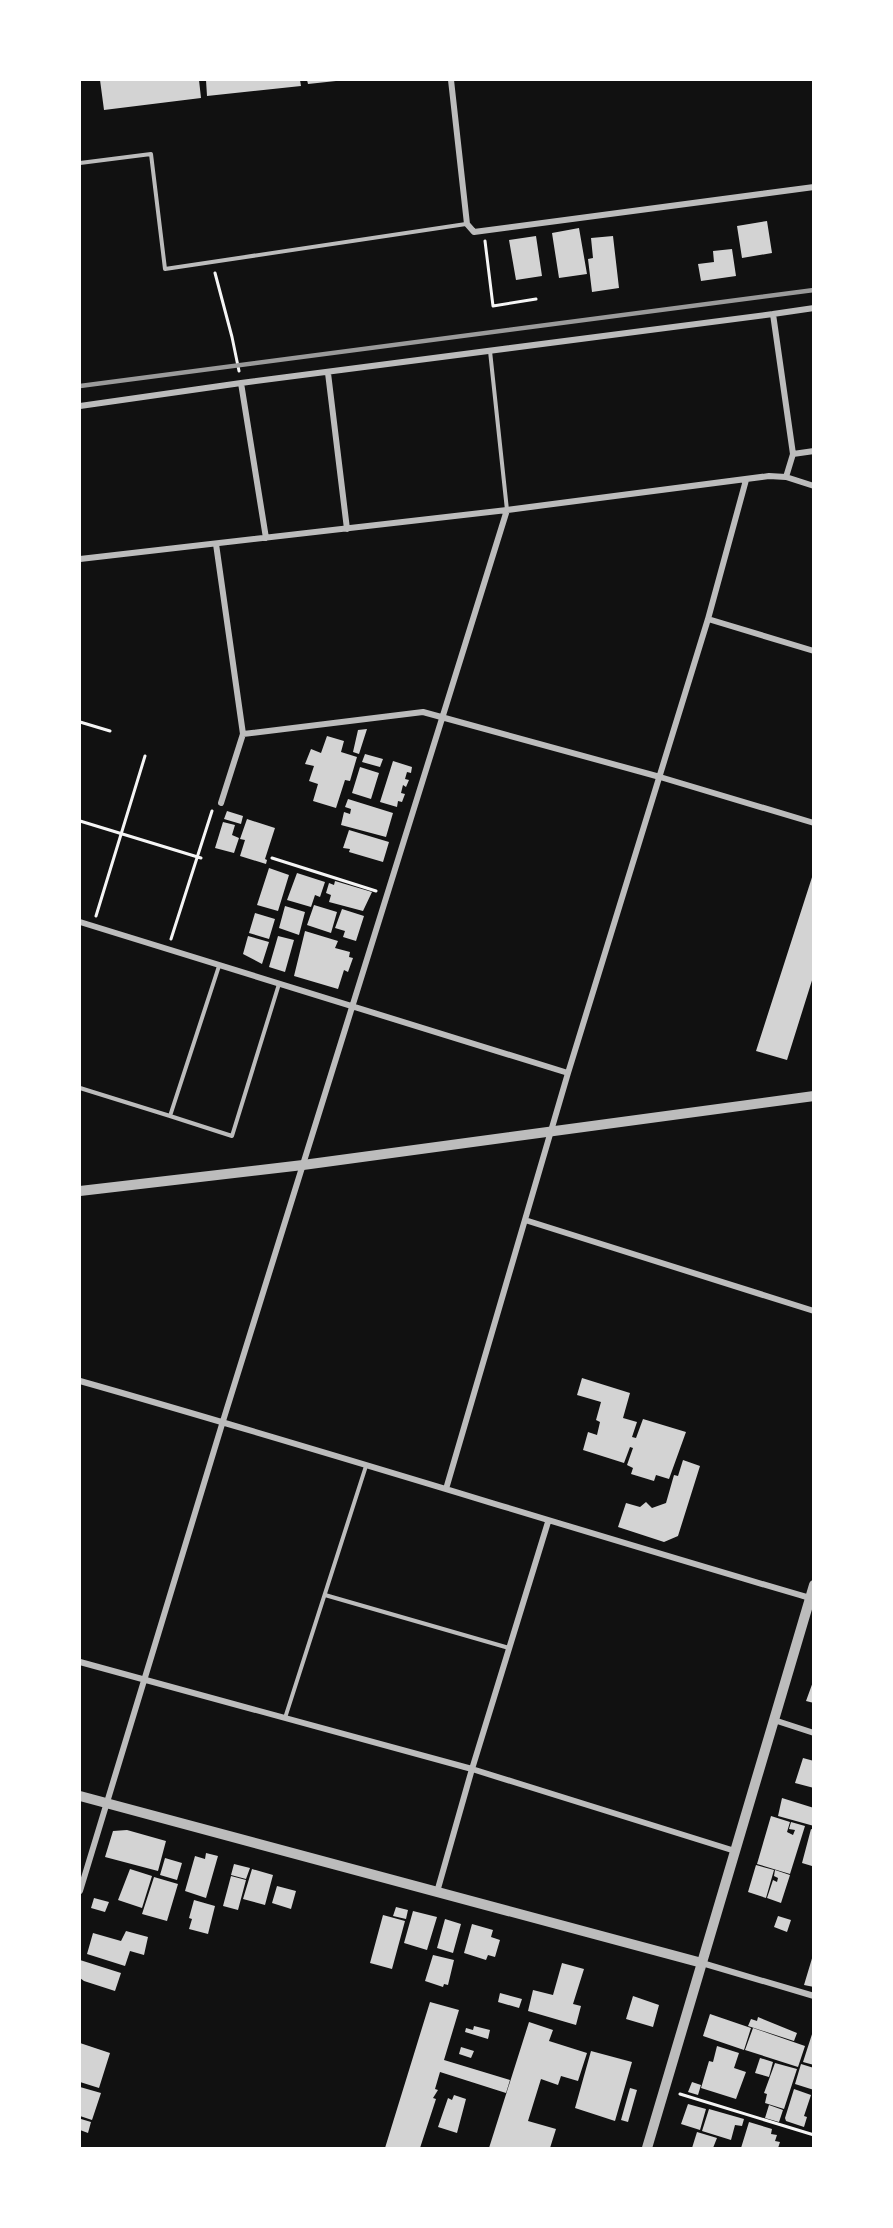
<svg xmlns="http://www.w3.org/2000/svg" width="893" height="2228" font-family="Arial,sans-serif">
<style>
.building{fill:#d3d3d3}
.lines{fill:none;stroke-linecap:round;stroke-linejoin:round}
.path{stroke:#f5f5f5;stroke-width:3}
.service{stroke:#bcbcbc;stroke-width:4}
.minor{stroke:#bcbcbc;stroke-width:6}
.tertiary{stroke:#bcbcbc;stroke-width:10}
.rail{stroke:#9a9a9a;stroke-width:4.5}
</style>
<rect width="100%" height="100%" fill="#111"/>
<path class="building" d="M 100,80 L 199,80 L 201,98 L 104,110 Z
M 206,80 L 300,80 L 301,86 L 207,96 Z
M 307,80 L 336,80 L 336,81 L 308,84 Z
M 767,221 L 772,253 L 742,258 L 737,226 Z
M 579,228 L 587,274 L 559,278 L 552,233 Z
M 536,236 L 542,276 L 516,280 L 509,240 Z
M 613,236 L 619,288 L 592,292 L 588,259 L 593,258 L 591,238 Z
M 732,249 L 736,276 L 701,281 L 698,264 L 714,262 L 713,251 Z
M 367,729 L 359,754 L 353,752 L 358,730 Z
M 327,736 L 344,741 L 341,752 L 357,757 L 350,781 L 345,780 L 336,808 L 313,801 L 318,784 L 309,781 L 314,766 L 305,764 L 311,749 L 321,753 Z
M 365,754 L 383,759 L 380,767 L 362,762 Z
M 393,761 L 412,767 L 411,773 L 407,772 L 405,779 L 409,780 L 406,787 L 403,785 L 401,793 L 405,794 L 402,802 L 398,801 L 397,807 L 380,802 Z
M 360,767 L 379,773 L 371,799 L 352,793 Z
M 348,799 L 393,813 L 386,837 L 341,825 L 344,812 L 350,814 L 351,809 L 345,807 Z
M 227,811 L 243,816 L 241,824 L 224,819 Z
M 247,819 L 275,828 L 265,859 L 267,860 L 266,864 L 240,856 L 245,840 L 240,839 Z
M 223,822 L 235,825 L 232,835 L 239,838 L 234,853 L 215,848 Z
M 349,830 L 389,842 L 383,862 L 349,852 L 350,849 L 343,848 Z
M 269,868 L 289,875 L 278,911 L 257,905 Z
M 814,871 L 814,974 L 787,1060 L 756,1051 Z
M 297,873 L 325,882 L 320,897 L 315,895 L 311,907 L 287,900 Z
M 335,881 L 372,892 L 363,911 L 329,902 L 331,895 L 326,893 L 329,883 L 334,885 Z
M 314,905 L 337,912 L 331,933 L 307,925 Z
M 285,906 L 305,912 L 299,935 L 279,928 Z
M 342,909 L 364,916 L 356,941 L 343,937 L 345,931 L 335,928 Z
M 255,913 L 275,919 L 269,939 L 249,933 Z
M 305,931 L 338,941 L 335,948 L 350,952 L 349,957 L 353,958 L 348,972 L 344,970 L 338,989 L 294,976 Z
M 248,936 L 269,942 L 262,964 L 243,954 Z
M 278,936 L 294,940 L 285,972 L 269,967 Z
M 582,1378 L 630,1393 L 623,1418 L 637,1422 L 632,1437 L 636,1438 L 643,1419 L 686,1432 L 669,1479 L 656,1475 L 654,1481 L 631,1474 L 633,1468 L 627,1465 L 633,1448 L 630,1447 L 624,1463 L 583,1450 L 588,1432 L 597,1435 L 600,1422 L 596,1420 L 601,1402 L 577,1395 Z
M 683,1460 L 700,1466 L 678,1536 L 664,1542 L 618,1527 L 626,1503 L 640,1507 L 646,1502 L 652,1508 L 666,1503 L 674,1475 L 678,1476 Z
M 814,1679 L 814,1703 L 806,1701 Z
M 803,1758 L 814,1761 L 814,1788 L 795,1783 Z
M 782,1798 L 814,1808 L 814,1826 L 778,1816 Z
M 771,1816 L 790,1822 L 787,1832 L 793,1835 L 795,1830 L 789,1829 L 791,1822 L 805,1826 L 790,1874 L 757,1864 Z
M 811,1829 L 814,1830 L 812,1866 L 802,1863 Z
M 127,1830 L 166,1841 L 158,1871 L 105,1857 L 113,1831 Z
M 206,1853 L 218,1856 L 206,1898 L 185,1891 L 195,1856 L 205,1859 Z
M 165,1858 L 182,1863 L 177,1880 L 160,1875 Z
M 234,1864 L 250,1868 L 246,1879 L 231,1875 Z
M 756,1865 L 774,1870 L 766,1898 L 748,1892 Z
M 130,1869 L 152,1876 L 142,1908 L 118,1900 Z
M 252,1869 L 273,1875 L 265,1905 L 243,1899 Z
M 775,1870 L 790,1875 L 781,1903 L 767,1898 L 773,1880 L 777,1882 L 778,1878 L 774,1876 Z
M 231,1876 L 246,1880 L 238,1910 L 223,1906 Z
M 154,1877 L 178,1884 L 167,1921 L 142,1914 Z
M 277,1886 L 296,1891 L 291,1909 L 272,1903 Z
M 94,1898 L 109,1902 L 105,1912 L 91,1908 Z
M 194,1900 L 215,1906 L 208,1934 L 189,1929 L 192,1919 L 189,1918 Z
M 396,1907 L 408,1910 L 406,1919 L 393,1916 Z
M 413,1911 L 437,1917 L 427,1950 L 404,1943 Z
M 383,1915 L 405,1921 L 392,1969 L 370,1963 Z
M 778,1916 L 791,1920 L 787,1932 L 774,1927 Z
M 445,1919 L 461,1924 L 453,1953 L 437,1948 Z
M 472,1924 L 493,1930 L 491,1937 L 500,1940 L 495,1957 L 488,1955 L 486,1960 L 464,1953 Z
M 126,1931 L 148,1937 L 144,1955 L 130,1951 L 125,1966 L 87,1954 L 93,1933 L 121,1941 Z
M 433,1955 L 454,1960 L 448,1985 L 444,1984 L 443,1987 L 425,1981 Z
M 813,1955 L 814,1955 L 814,1987 L 804,1985 Z
M 80,1960 L 121,1973 L 115,1991 L 84,1981 L 80,1978 Z
M 562,1963 L 584,1969 L 573,2004 L 581,2006 L 576,2025 L 528,2011 L 533,1990 L 553,1995 Z
M 500,1993 L 522,1999 L 519,2008 L 498,2002 Z
M 633,1996 L 659,2005 L 653,2027 L 626,2019 Z
M 430,2002 L 459,2010 L 444,2060 L 510,2080 L 506,2093 L 440,2072 L 435,2089 L 438,2090 L 433,2098 L 436,2099 L 420,2148 L 385,2148 Z
M 710,2014 L 751,2028 L 744,2050 L 703,2036 Z
M 758,2017 L 797,2033 L 794,2041 L 748,2026 L 751,2019 L 757,2021 Z
M 529,2022 L 553,2030 L 549,2041 L 587,2053 L 578,2081 L 561,2076 L 558,2085 L 541,2079 L 528,2121 L 556,2129 L 550,2148 L 489,2148 Z
M 474,2026 L 490,2030 L 488,2039 L 465,2032 L 466,2028 L 473,2030 Z
M 753,2028 L 805,2046 L 798,2067 L 745,2050 Z
M 814,2028 L 814,2065 L 803,2062 Z
M 80,2043 L 110,2053 L 99,2088 L 80,2082 Z
M 717,2046 L 739,2053 L 734,2068 L 746,2072 L 736,2099 L 701,2088 L 709,2061 L 713,2062 Z
M 461,2047 L 474,2051 L 471,2058 L 459,2054 Z
M 591,2051 L 632,2062 L 615,2121 L 575,2108 Z
M 760,2058 L 773,2062 L 769,2077 L 755,2073 Z
M 775,2063 L 797,2069 L 784,2109 L 765,2103 L 767,2094 L 764,2093 Z
M 801,2064 L 814,2068 L 814,2090 L 795,2084 Z
M 692,2082 L 701,2085 L 698,2095 L 688,2092 Z
M 80,2087 L 101,2093 L 92,2120 L 80,2116 Z
M 630,2088 L 637,2090 L 628,2122 L 621,2120 Z
M 794,2089 L 811,2095 L 804,2116 L 807,2117 L 804,2127 L 786,2121 L 785,2118 Z
M 454,2095 L 466,2099 L 457,2133 L 438,2127 L 448,2098 L 452,2100 Z
M 688,2104 L 706,2109 L 700,2130 L 681,2124 Z
M 769,2105 L 783,2110 L 779,2122 L 765,2118 Z
M 709,2109 L 744,2119 L 742,2126 L 735,2125 L 731,2140 L 702,2131 Z
M 81,2119 L 91,2122 L 88,2133 L 80,2130 Z
M 749,2122 L 772,2129 L 771,2134 L 777,2135 L 775,2141 L 780,2142 L 778,2148 L 741,2148 Z
M 697,2132 L 717,2138 L 713,2148 L 692,2148 Z"/>
<g class="lines">
<path class="path" d="M 485,241 L 493,306 L 536,299
M 215,273 L 232,337 L 239,371
M 80,722 L 110,731
M 80,821 L 201,858
M 272,858 L 376,891
M 96,916 L 145,756
M 171,939 L 212,811
M 680,2094 L 814,2135"/>
<path class="service" d="M 80,163 L 151,154 L 165,269 L 466,224
M 490,351 L 507,510
M 219,966 L 170,1116 L 232,1136 L 279,984
M 80,1088 L 170,1116
M 325,1595 L 509,1648
M 285,1718 L 366,1466"/>
<path class="minor" d="M 451,80 L 467,224 L 474,232 L 814,187
M 773,314 L 814,308
M 328,373 L 347,529
M 241,383 L 773,314 L 793,454 L 786,477
M 80,406 L 241,383 L 266,538
M 793,454 L 814,451
M 216,544 L 243,734 L 423,712 L 660,777 L 814,823
M 80,559 L 507,510 L 769,476 L 786,477 L 814,486
M 708,619 L 814,651
M 221,803 L 243,734
M 80,922 L 568,1073
M 525,1220 L 814,1311
M 80,1381 C 324,1450 566,1527 810,1598
M 446,1489 L 568,1073 L 708,619 L 746,480
M 80,1662 L 472,1769 L 735,1851
M 774,1720 L 814,1733
M 80,1891 L 223,1421 L 507,510
M 437,1892 L 472,1769 L 548,1522
M 702,1963 L 814,1996"/>
<path class="tertiary" d="M 80,1191 L 303,1165 L 814,1096
M 80,1796 L 702,1963
M 647,2148 L 814,1585"/>
<path class="rail" d="M 80,386 L 814,290"/>
</g>
<rect width="893" height="2228" fill="none" stroke="#ffffff" stroke-width="162"/>
</svg>
